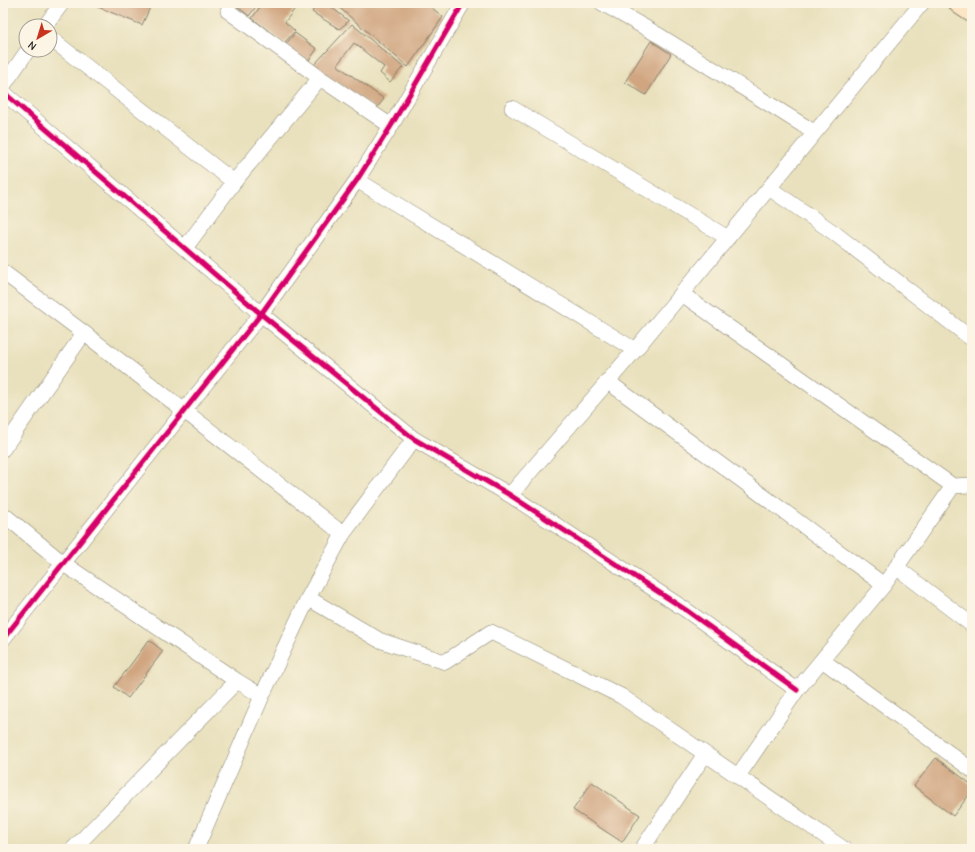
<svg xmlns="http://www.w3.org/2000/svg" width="975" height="852" font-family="'Comic Neue',sans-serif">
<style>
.building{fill:#d0a580}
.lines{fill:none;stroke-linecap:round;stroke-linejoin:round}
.minor-casing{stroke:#827e6c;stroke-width:16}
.secondary-casing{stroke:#827e6c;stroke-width:24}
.minor{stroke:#fff;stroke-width:15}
.secondary{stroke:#fce5c4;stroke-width:22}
.cycleway-casing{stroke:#fcf5e5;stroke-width:8}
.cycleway{stroke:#d6006c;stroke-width:5}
</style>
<rect width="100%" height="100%" fill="#fcf5e5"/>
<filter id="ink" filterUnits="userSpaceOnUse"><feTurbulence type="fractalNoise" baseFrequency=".025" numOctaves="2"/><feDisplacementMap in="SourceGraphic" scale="8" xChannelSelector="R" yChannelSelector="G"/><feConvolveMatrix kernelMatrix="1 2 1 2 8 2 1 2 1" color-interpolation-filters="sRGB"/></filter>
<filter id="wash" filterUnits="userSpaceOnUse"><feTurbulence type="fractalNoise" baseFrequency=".012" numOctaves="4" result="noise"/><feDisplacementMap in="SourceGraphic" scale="16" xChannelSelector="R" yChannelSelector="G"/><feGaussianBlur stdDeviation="0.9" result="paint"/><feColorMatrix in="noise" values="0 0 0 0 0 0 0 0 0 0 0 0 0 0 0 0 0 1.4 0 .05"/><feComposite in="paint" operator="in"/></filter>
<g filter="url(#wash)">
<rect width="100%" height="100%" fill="#e9e1bd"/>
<g id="blocks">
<path class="building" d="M 92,3 L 152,3 L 142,25 L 91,4 Z
M 233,3 L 257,3 L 258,4 L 249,16 Z
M 263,3 L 299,3 L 285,22 L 295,31 L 284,43 L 252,18 Z
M 318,3 L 326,3 L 349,21 L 339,29 L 312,12 Z
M 334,3 L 426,3 L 443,17 L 408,67 Z
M 352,24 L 403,67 L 390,82 L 380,73 L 384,67 L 354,43 L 337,65 L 384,99 L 376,109 L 313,66 Z
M 295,33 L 317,49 L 307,63 L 285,45 Z
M 651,41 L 671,54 L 646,95 L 625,82 Z
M 149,640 L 163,651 L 128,698 L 114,687 Z
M 936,758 L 972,785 L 972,791 L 953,816 L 914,786 Z
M 592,782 L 640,815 L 622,842 L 573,810 Z"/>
</g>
</g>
<g filter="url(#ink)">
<use href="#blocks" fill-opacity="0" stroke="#827e6c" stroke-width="1"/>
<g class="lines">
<defs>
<path id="minor" d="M 602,3 L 660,36 L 814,132
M 228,11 L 320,78 L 391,126
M 45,26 L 62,3
M 50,38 L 234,182
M 3,86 L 28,50
M 3,92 L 261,314 L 414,439 L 510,495 L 686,610 L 797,690
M 512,108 L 728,238
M 357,180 L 635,350
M 769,188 L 833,232 L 972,339
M 185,248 L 234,182 L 320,78
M 3,272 L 84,333 L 343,534
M 682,294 L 953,486
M 607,381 L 884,585
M 3,449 L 84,333
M 510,495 L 635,350 L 922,3
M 3,514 L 64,564 L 237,681 L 262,696
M 896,567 L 972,625
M 308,598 L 379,640 L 445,662 L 491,632 L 621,696 L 844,849
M 3,639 L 261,314 L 357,180 L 391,126 L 463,3
M 822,660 L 972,770
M 738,776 L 797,690 L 884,585 L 953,486 L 972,485
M 73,849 L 237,681
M 196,849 L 262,696 L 308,598 L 343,534 L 414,439
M 642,849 L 705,754"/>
<path id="secondary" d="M 960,3 L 972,11"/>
</defs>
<use href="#minor" class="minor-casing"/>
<use href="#secondary" class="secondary-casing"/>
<use href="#minor" class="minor"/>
<use href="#secondary" class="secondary"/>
<defs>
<path id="cycleway" d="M 3,92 L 261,314 L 414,439 L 510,495 L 686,610 L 797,690
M 3,639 L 261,314 L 357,180 L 391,126 L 463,3"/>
</defs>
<use href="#cycleway" class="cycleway-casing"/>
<use href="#cycleway" class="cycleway"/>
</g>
</g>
<rect width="975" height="852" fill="none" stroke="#fcf5e5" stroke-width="16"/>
<g transform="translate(38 38) rotate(218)"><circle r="19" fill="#fcf5e5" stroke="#a29e95"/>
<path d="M0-3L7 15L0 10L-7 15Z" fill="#c8321e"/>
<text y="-6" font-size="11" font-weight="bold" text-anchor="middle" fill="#1c1c1c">N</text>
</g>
</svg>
